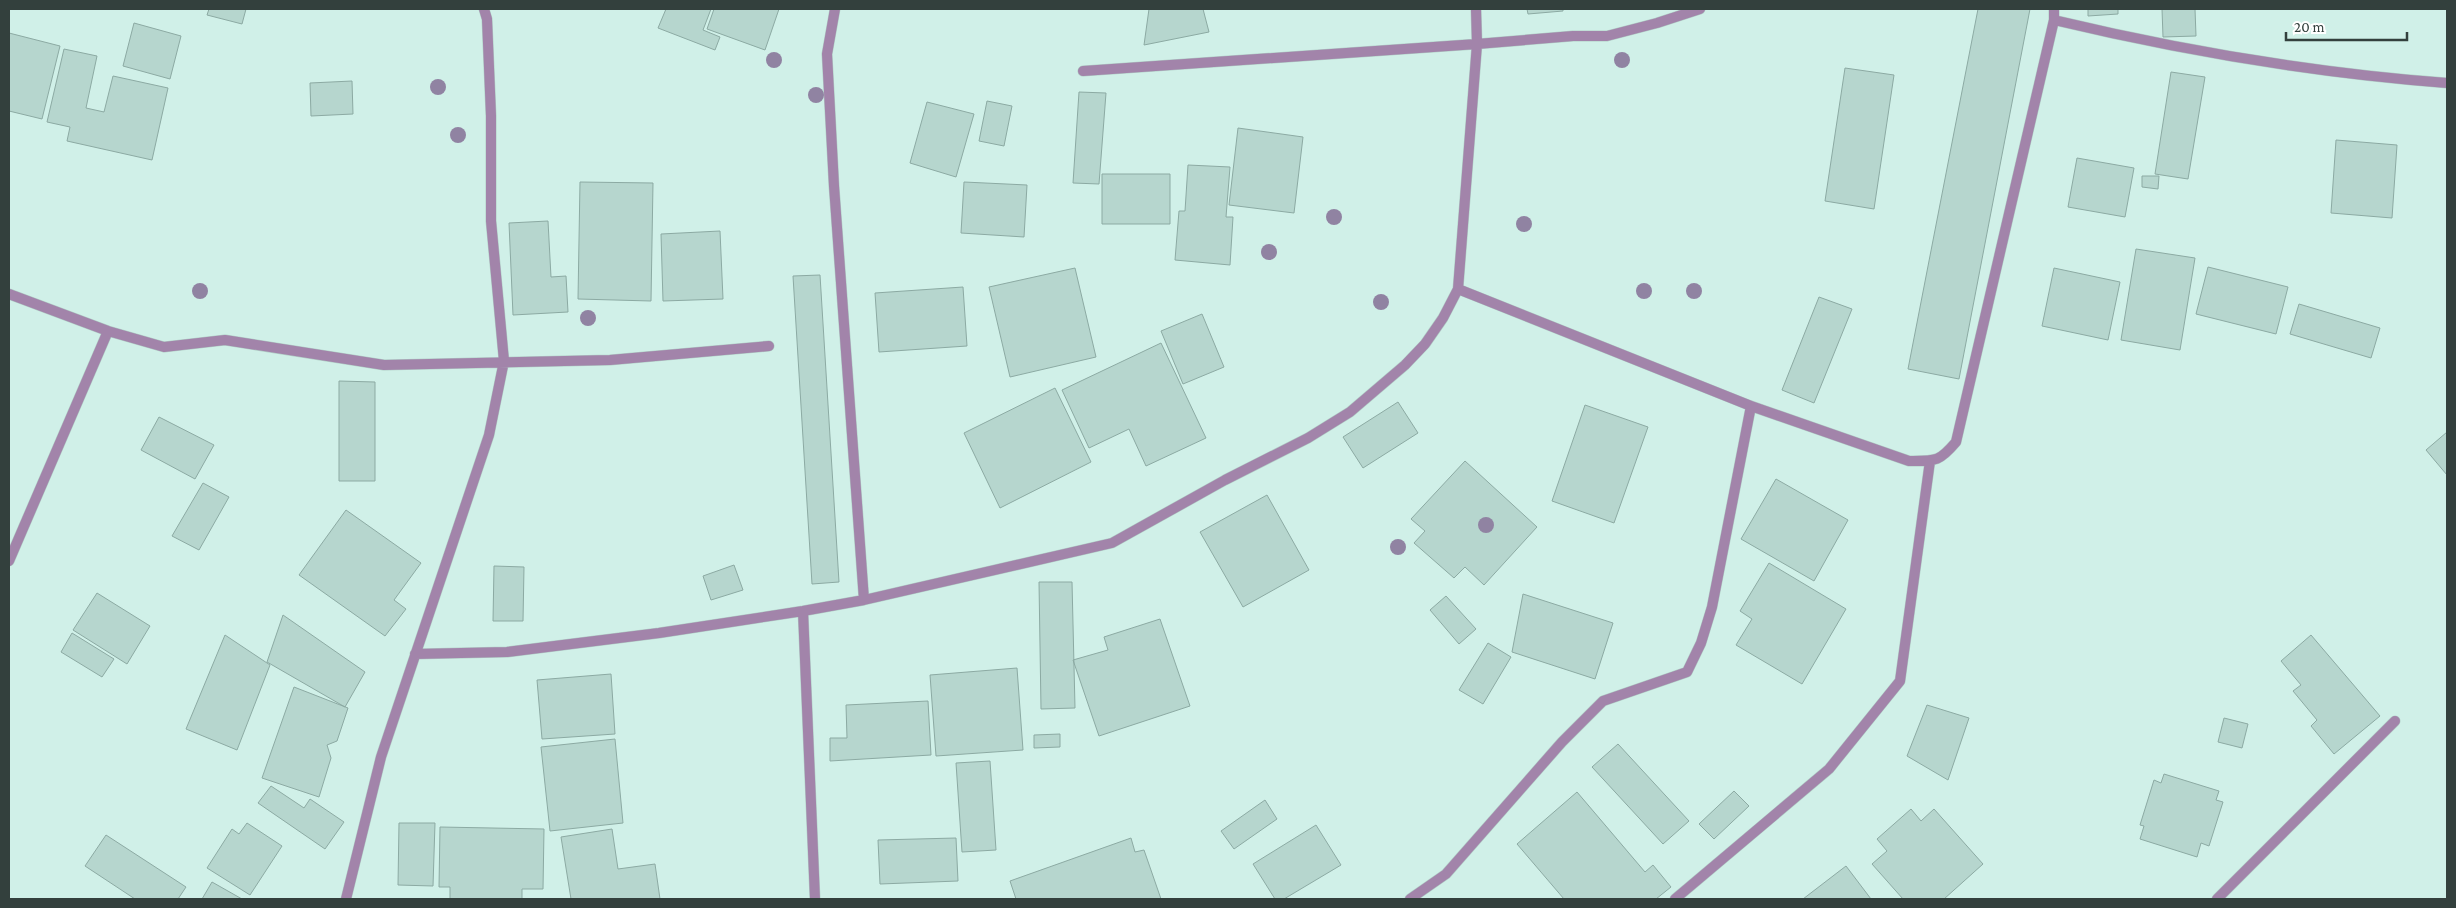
<svg xmlns="http://www.w3.org/2000/svg" width="2456" height="908" font-family="'Crimson Pro',serif">
<style>
.building{fill:#b6d6ce;stroke:#8caaa3}
.lines{fill:none;stroke-linecap:round;stroke-linejoin:round}
.street-casing{stroke:#b1cdc6;stroke-width:11}
.street{stroke:#a284aa;stroke-width:10}
.tree{fill:#9083a2}
</style>
<rect width="100%" height="100%" fill="#d0f0e8"/>
<path class="building" d="M 209,9 L 246,9 L 242,24 L 207,15 Z
M 666,9 L 711,9 L 703,30 L 720,37 L 715,50 L 658,28 Z
M 714,9 L 779,9 L 765,50 L 707,29 Z
M 1149,9 L 1203,9 L 1209,32 L 1144,45 Z
M 1527,9 L 1563,9 L 1563,11 L 1528,14 Z
M 1978,9 L 2030,9 L 1959,379 L 1908,369 Z
M 2088,9 L 2118,9 L 2118,14 L 2088,16 Z
M 2162,9 L 2195,9 L 2196,36 L 2163,37 Z
M 134,23 L 181,36 L 170,79 L 123,66 Z
M 9,33 L 60,46 L 42,119 L 9,111 Z
M 64,49 L 97,56 L 86,108 L 104,112 L 113,76 L 168,88 L 152,160 L 67,141 L 70,127 L 47,122 Z
M 1845,68 L 1894,75 L 1874,209 L 1825,201 Z
M 2171,72 L 2205,77 L 2188,179 L 2155,174 Z
M 352,81 L 353,114 L 311,116 L 310,83 Z
M 1079,92 L 1106,93 L 1099,184 L 1073,183 Z
M 987,101 L 1012,106 L 1004,146 L 979,141 Z
M 927,102 L 974,114 L 956,177 L 910,163 Z
M 1238,128 L 1303,137 L 1294,213 L 1229,205 Z
M 2336,140 L 2397,145 L 2392,218 L 2331,213 Z
M 2077,158 L 2134,168 L 2125,217 L 2068,207 Z
M 1188,165 L 1230,167 L 1226,217 L 1233,217 L 1230,265 L 1175,260 L 1179,211 L 1185,211 Z
M 1102,174 L 1170,174 L 1170,224 L 1102,224 Z
M 2142,176 L 2159,176 L 2158,189 L 2142,187 Z
M 580,182 L 653,183 L 651,301 L 578,299 Z
M 964,182 L 1027,185 L 1024,237 L 961,233 Z
M 548,221 L 551,277 L 566,276 L 568,312 L 513,315 L 509,223 Z
M 720,231 L 723,299 L 663,301 L 661,234 Z
M 2136,249 L 2195,258 L 2180,350 L 2121,340 Z
M 2208,267 L 2288,287 L 2276,334 L 2196,314 Z
M 1075,268 L 1096,357 L 1010,377 L 989,287 Z
M 2054,268 L 2120,282 L 2108,340 L 2042,326 Z
M 820,275 L 839,582 L 812,584 L 793,276 Z
M 963,287 L 967,346 L 879,352 L 875,293 Z
M 1819,297 L 1852,309 L 1814,403 L 1782,390 Z
M 2299,304 L 2380,328 L 2371,358 L 2290,334 Z
M 1202,314 L 1224,367 L 1183,384 L 1161,331 Z
M 1161,343 L 1206,438 L 1146,466 L 1129,429 L 1089,448 L 1062,390 Z
M 339,381 L 375,382 L 375,481 L 339,481 Z
M 1055,388 L 1091,462 L 1000,508 L 964,433 Z
M 1398,402 L 1418,433 L 1363,468 L 1343,437 Z
M 1585,405 L 1648,427 L 1614,523 L 1552,501 Z
M 159,417 L 214,445 L 195,479 L 141,450 Z
M 2447,432 L 2447,475 L 2426,450 Z
M 1465,461 L 1537,527 L 1484,585 L 1465,567 L 1454,578 L 1414,543 L 1425,531 L 1411,519 Z
M 1776,479 L 1848,520 L 1814,581 L 1741,539 Z
M 203,483 L 229,497 L 199,550 L 172,536 Z
M 1267,495 L 1309,570 L 1243,607 L 1200,532 Z
M 346,510 L 421,563 L 394,600 L 406,609 L 385,636 L 299,575 Z
M 1769,563 L 1846,609 L 1802,684 L 1736,645 L 1752,619 L 1740,611 Z
M 734,565 L 743,590 L 711,600 L 703,576 Z
M 494,566 L 524,567 L 523,621 L 493,621 Z
M 1039,582 L 1072,582 L 1075,708 L 1041,709 Z
M 97,593 L 150,626 L 127,664 L 73,630 Z
M 1523,594 L 1613,623 L 1595,679 L 1512,652 Z
M 1446,596 L 1476,629 L 1459,644 L 1430,610 Z
M 283,615 L 365,672 L 345,707 L 267,662 Z
M 1160,619 L 1190,706 L 1099,736 L 1073,660 L 1108,650 L 1104,637 Z
M 72,633 L 114,659 L 102,677 L 61,652 Z
M 225,635 L 270,665 L 237,750 L 186,729 Z
M 2311,635 L 2380,716 L 2334,754 L 2311,726 L 2317,720 L 2293,691 L 2301,685 L 2281,661 Z
M 1488,643 L 1511,657 L 1483,704 L 1459,690 Z
M 1017,668 L 1023,750 L 936,756 L 930,675 Z
M 611,674 L 615,734 L 542,739 L 537,680 Z
M 294,687 L 348,708 L 337,741 L 327,745 L 331,758 L 319,797 L 262,778 Z
M 928,701 L 931,755 L 830,761 L 830,738 L 847,738 L 846,705 Z
M 1927,705 L 1969,718 L 1948,780 L 1907,756 Z
M 2224,718 L 2248,724 L 2242,748 L 2218,742 Z
M 1060,734 L 1060,747 L 1034,748 L 1034,735 Z
M 615,739 L 623,823 L 550,831 L 541,747 Z
M 1618,744 L 1689,821 L 1663,844 L 1592,767 Z
M 990,761 L 996,850 L 962,852 L 956,763 Z
M 2164,774 L 2219,791 L 2216,800 L 2223,802 L 2209,846 L 2201,843 L 2197,857 L 2140,839 L 2144,826 L 2140,825 L 2154,780 L 2161,783 Z
M 271,786 L 304,808 L 310,799 L 344,822 L 325,849 L 258,803 Z
M 1734,791 L 1749,806 L 1714,839 L 1699,824 Z
M 1577,792 L 1645,872 L 1653,865 L 1671,887 L 1656,899 L 1564,899 L 1517,844 Z
M 1265,800 L 1277,819 L 1234,849 L 1221,831 Z
M 1911,809 L 1921,821 L 1934,809 L 1983,864 L 1944,899 L 1903,899 L 1872,864 L 1887,851 L 1877,839 Z
M 247,823 L 282,846 L 250,895 L 207,868 L 232,829 L 239,834 Z
M 399,823 L 435,823 L 433,886 L 398,885 Z
M 1316,825 L 1341,865 L 1284,899 L 1275,899 L 1253,864 Z
M 440,827 L 544,829 L 543,889 L 522,889 L 522,899 L 450,899 L 450,887 L 439,887 Z
M 612,829 L 618,869 L 655,864 L 660,899 L 571,899 L 561,837 Z
M 106,835 L 186,887 L 178,899 L 135,899 L 85,866 Z
M 956,838 L 958,881 L 880,884 L 878,840 Z
M 1131,838 L 1135,852 L 1144,850 L 1161,899 L 1016,899 L 1010,881 Z
M 1846,866 L 1871,899 L 1803,899 Z
M 212,882 L 242,899 L 202,899 Z"/>
<g class="lines">
<defs>
<path id="street" d="M 835,9 L 827,54 L 834,186 L 864,600
M 2054,20 C 2184,51 2314,73 2447,83
M 1083,71 L 1477,44 L 1476,9
M 1458,289 L 1751,406 L 1909,461 C 1936,461 1939,462 1956,442 L 2054,20 L 2054,9
M 9,294 L 108,331 L 164,347 L 225,340 L 384,365 L 610,360 L 769,346
M 9,561 L 108,331
M 803,611 L 815,899
M 415,654 L 507,652 L 659,633 L 803,611 L 864,600 L 1112,543 L 1225,480 L 1308,438 L 1350,412 L 1405,365 L 1425,344 L 1443,318 L 1458,289 L 1477,44 L 1573,36 L 1607,36 L 1657,23 L 1700,9
M 346,899 L 381,757 L 489,435 L 504,361 L 491,221 L 491,116 L 487,19 L 484,9
M 1410,899 L 1446,874 L 1562,742 L 1603,701 L 1687,672 L 1701,643 L 1712,607 L 1751,406
M 1675,899 L 1829,769 L 1900,681 L 1930,461
M 2217,899 L 2395,721"/>
</defs>
<use href="#street" class="street-casing"/>
<use href="#street" class="street"/>
</g>
<g class="tree">
<circle cx="774" cy="60" r="8"/>
<circle cx="1622" cy="60" r="8"/>
<circle cx="438" cy="87" r="8"/>
<circle cx="816" cy="95" r="8"/>
<circle cx="458" cy="135" r="8"/>
<circle cx="1334" cy="217" r="8"/>
<circle cx="1524" cy="224" r="8"/>
<circle cx="1269" cy="252" r="8"/>
<circle cx="200" cy="291" r="8"/>
<circle cx="1644" cy="291" r="8"/>
<circle cx="1694" cy="291" r="8"/>
<circle cx="1381" cy="302" r="8"/>
<circle cx="588" cy="318" r="8"/>
<circle cx="1486" cy="525" r="8"/>
<circle cx="1398" cy="547" r="8"/>
</g>
<rect width="2456" height="908" fill="none" stroke="#33403d" stroke-width="20"/>
<path d="M2286 32v8h121v-8" fill="none" stroke="#33403d" stroke-width="2.5"/>
<text x="2294" y="32" font-size="15" fill="#33403d" stroke="#ffffff" stroke-width="4" paint-order="stroke">20 m</text>
</svg>
